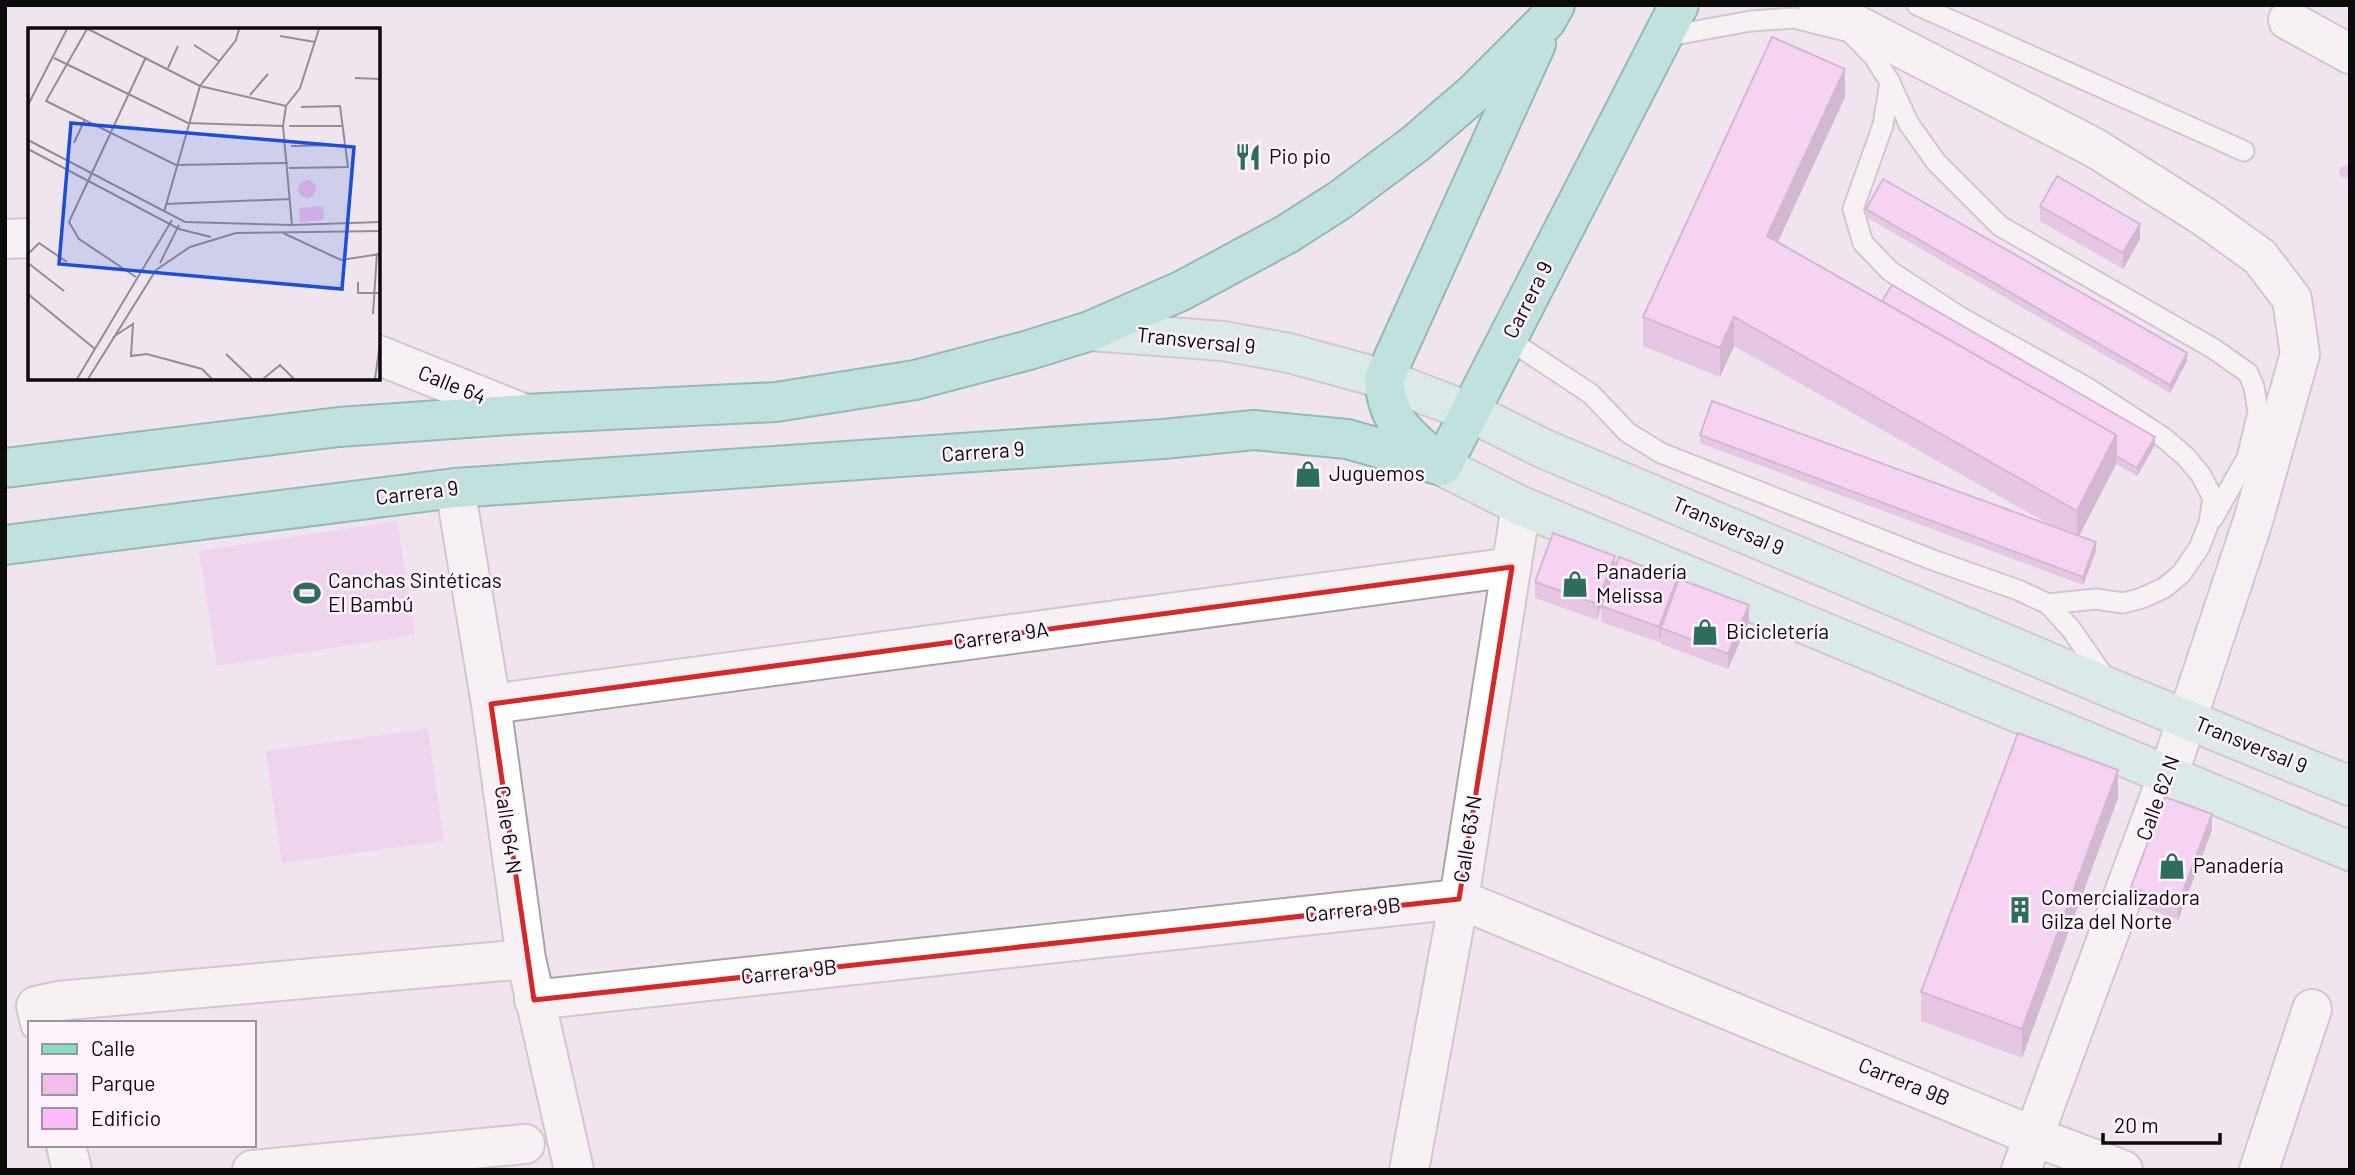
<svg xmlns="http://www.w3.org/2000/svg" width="2355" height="1175" font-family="Barlow,sans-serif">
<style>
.green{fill:#f0bdec}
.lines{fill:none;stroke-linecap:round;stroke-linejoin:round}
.stream{stroke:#e1a1dd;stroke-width:12}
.lane-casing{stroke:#ada2ac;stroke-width:23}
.street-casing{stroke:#ada2ac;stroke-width:42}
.secondary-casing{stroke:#ada2ac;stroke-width:42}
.primary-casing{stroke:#27836d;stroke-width:42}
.lane{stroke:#fff;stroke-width:19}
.street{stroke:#fff;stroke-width:38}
.secondary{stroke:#c2ede3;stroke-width:38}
.primary{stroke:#86dcc7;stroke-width:38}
.wall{fill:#d9a0d5}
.shaded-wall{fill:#b082ae}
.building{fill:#fcbaf8;stroke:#b082ae;stroke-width:2}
.marked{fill:none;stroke:#d62828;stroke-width:5;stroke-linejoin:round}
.labels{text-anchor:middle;stroke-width:5;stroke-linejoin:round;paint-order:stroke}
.poi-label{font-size:21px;fill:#0d0a0d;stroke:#fdf2fc;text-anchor:start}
.street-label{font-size:21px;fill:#0d0a0d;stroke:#fdf2fc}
.inset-road{fill:none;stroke:#958d95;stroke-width:2}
.view{fill:#1d4ed8;fill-opacity:0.15;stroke:#1d4ed8;stroke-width:3.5}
.inset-edge{fill:none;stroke:#0d0a0d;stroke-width:3.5}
</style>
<rect width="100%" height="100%" fill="#f0e5ef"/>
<path class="green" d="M 397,521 L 415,635 L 217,666 L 199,551 Z
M 428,729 L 444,841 L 282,863 L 266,751 Z"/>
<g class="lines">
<path class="stream" d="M 2345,172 L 2350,171"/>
<defs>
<path id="lane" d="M 1917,5 L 2244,151
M 1663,37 L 1751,21 L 1794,18 L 1850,32 L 1874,57 L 1890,82 L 1883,125 L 1853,209 L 1863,243 L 1890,271 L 1960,317 L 2086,387 L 2164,438 L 2186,457 L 2201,475 L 2213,498 L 2209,523 L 2199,548 L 2181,574 L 2164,588 L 2142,598 L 2123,603 L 2096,599 L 2048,604
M 1890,83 L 1909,124 L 1936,162 L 2000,226 L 2214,349 L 2248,373 L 2254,387 L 2258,412 L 2247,458 L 2213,518
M 1508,339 L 1591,394 L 1627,432 L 1661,453 L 1933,560 L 2018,590 L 2048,604 L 2071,629 L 2107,681"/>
<path id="street" d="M 1818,5 L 2095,148 L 2206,218 L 2260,257 L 2292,299 L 2300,354 L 2253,521 L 2173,761 L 2021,1170
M 2288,20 L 2350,54
M 5,239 L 30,238
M 378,355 L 525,414
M 455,488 L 491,704 L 526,959 L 574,1170
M 491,704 L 1512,567
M 534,1000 L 1459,899 L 2033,1136 L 2123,1170
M 40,1023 L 36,1006 L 58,1001 L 526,959
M 66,1145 L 72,1170
M 252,1170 L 525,1144
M 1409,1170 L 1459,899 L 1521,506
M 2259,1170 L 2312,1009"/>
<path id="secondary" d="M 1090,331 L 1223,341 L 1289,353 L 1384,379 L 1470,412 L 1542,448 L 2122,693 L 2350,786
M 1442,466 L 1521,506 L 2350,851"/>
<path id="primary" d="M 1435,460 C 1404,432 1388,422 1384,379 L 1536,44
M 1442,466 L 1679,5
M 5,468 L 339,427 L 525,414 L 776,402 L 915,380 L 1029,350 L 1090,331 L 1181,291 L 1287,234 L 1340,200 L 1415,144 L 1473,94 L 1546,21 L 1555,5
M 5,545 L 455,488 L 1163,439 L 1254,430 L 1347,439 L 1442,466"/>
</defs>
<use href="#lane" class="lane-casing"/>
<use href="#street" class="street-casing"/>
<use href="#secondary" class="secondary-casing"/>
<use href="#primary" class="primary-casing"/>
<use href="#lane" class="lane"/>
<use href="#street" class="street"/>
<use href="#secondary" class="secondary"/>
<use href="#primary" class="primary"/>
</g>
<path class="wall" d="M 1845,97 L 1778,242 L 1882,301 L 2155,445 L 2137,476 L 2116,464 L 2079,536 L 2096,551 L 2083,585 L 1700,443 L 1700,435 L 2054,527 L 1734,346 L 1720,377 L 1643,346 L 1643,317 Z
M 2040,206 L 2140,239 L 2123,269 L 2040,221 Z
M 1866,209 L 2187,361 L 2170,393 L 1866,217 Z
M 1615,568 L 1677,585 L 1749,621 L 1728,669 L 1661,644 L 1661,637 L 1659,642 L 1601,622 L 1601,609 L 1597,620 L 1535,598 L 1535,582 Z
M 2118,798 L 2022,1058 L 1921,1021 L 1921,992 Z
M 2212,830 L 2178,920 L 2131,903 L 2131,887 Z"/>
<path class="shaded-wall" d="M 1845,69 L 1845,97 L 1767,265 L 1767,236 Z
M 2140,224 L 2140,239 L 2123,269 L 2123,253 Z
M 1734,317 L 1734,346 L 1720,377 L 1720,348 Z
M 2187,353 L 2187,361 L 2170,393 L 2170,385 Z
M 2116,435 L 2116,464 L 2077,540 L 2077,511 Z
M 2155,437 L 2155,445 L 2137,476 L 2137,468 Z
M 2096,542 L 2096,551 L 2083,585 L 2083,577 Z
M 1615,556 L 1615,571 L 1601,606 L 1597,620 L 1597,604 Z
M 1677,579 L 1677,594 L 1661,628 L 1661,637 L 1659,642 L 1659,627 Z
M 1749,605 L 1749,621 L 1728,669 L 1728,654 Z
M 2118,770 L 2118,798 L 2022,1058 L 2022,1029 Z
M 2212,814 L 2212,830 L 2178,920 L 2178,904 Z"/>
<path class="building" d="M 1772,37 L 1845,69 L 1767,236 L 2116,435 L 2077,511 L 1734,317 L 1720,348 L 1643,317 Z
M 2057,176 L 2140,224 L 2123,253 L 2040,206 Z
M 1883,179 L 2187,353 L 2170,385 L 1866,209 Z
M 1892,285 L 2155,437 L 2137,468 L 2116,456 L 2116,435 L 1882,301 Z
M 1712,401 L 2096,542 L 2083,577 L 1700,435 Z
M 1553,533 L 1615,556 L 1597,604 L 1535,582 Z
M 1619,557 L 1677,579 L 1659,627 L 1601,606 Z
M 1679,579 L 1749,605 L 1728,654 L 1661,628 Z
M 2018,733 L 2118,770 L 2022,1029 L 1921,992 Z
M 2165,797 L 2212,814 L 2178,904 L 2131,887 Z"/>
<path d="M0 0H2355V1175H0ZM 1512,567 L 1459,899 L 534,1000 L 491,704 Z" fill="#f0e5ef" fill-opacity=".55" fill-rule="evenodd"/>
<path class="marked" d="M 1512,567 L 1459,899 L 534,1000 L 491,704 Z"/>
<defs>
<symbol id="restaurant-bare" viewBox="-9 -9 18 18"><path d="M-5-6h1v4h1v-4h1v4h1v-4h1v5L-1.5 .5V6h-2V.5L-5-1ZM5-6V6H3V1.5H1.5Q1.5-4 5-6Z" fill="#2d6d5c" stroke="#fdf2fc" stroke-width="2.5" paint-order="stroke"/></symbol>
<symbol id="shop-bare" viewBox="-9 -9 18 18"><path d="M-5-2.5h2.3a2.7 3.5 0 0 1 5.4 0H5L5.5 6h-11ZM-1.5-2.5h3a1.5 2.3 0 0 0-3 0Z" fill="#2d6d5c" stroke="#fdf2fc" stroke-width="2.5" paint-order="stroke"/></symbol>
<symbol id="stadium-bare" viewBox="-9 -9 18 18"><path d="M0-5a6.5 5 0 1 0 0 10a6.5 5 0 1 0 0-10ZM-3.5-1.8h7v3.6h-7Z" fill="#2d6d5c" stroke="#fdf2fc" stroke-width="2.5" paint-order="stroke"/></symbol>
<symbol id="building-bare" viewBox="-9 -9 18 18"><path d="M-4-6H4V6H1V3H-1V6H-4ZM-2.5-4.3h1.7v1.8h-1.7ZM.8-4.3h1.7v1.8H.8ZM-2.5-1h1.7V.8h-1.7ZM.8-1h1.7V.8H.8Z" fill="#2d6d5c" stroke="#fdf2fc" stroke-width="2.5" paint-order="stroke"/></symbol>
</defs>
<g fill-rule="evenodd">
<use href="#restaurant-bare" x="1229" y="138" width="38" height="38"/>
<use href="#shop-bare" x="1289" y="455" width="38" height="38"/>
<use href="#shop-bare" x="1556" y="565" width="38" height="38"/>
<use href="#stadium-bare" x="288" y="574" width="38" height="38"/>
<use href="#shop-bare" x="1686" y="613" width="38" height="38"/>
<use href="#shop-bare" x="2153" y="847" width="38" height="38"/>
<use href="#building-bare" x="2001" y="891" width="38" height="38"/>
</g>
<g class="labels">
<g class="poi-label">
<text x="1269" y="164">Pio pio</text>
<text x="1329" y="481">Juguemos</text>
<text x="1596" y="579">Panadería<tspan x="1596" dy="24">Melissa</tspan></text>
<text x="328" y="588">Canchas Sintéticas<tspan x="328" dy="24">El Bambú</tspan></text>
<text x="1726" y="639">Bicicletería</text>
<text x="2193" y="873">Panadería</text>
<text x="2041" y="905">Comercializadora<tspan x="2041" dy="24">Gilza del Norte</tspan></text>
</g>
<g class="street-label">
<text transform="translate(1528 300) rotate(-63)" y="7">Carrera 9</text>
<text transform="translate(1196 341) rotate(6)" y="7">Transversal 9</text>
<text transform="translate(452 385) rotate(22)" y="7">Calle 64</text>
<text transform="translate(983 452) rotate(-4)" y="7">Carrera 9</text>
<text transform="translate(417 493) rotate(-7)" y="7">Carrera 9</text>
<text transform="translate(1728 526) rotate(23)" y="7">Transversal 9</text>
<text transform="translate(1001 636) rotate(-8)" y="7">Carrera 9A</text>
<text transform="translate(2251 745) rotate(22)" y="7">Transversal 9</text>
<text transform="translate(2158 798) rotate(-70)" y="7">Calle 62 N</text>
<text transform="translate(508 830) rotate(82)" y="7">Calle 64 N</text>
<text transform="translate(1468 839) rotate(-81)" y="7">Calle 63 N</text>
<text transform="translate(1353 910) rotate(-6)" y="7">Carrera 9B</text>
<text transform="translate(789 972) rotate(-6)" y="7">Carrera 9B</text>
<text transform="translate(1904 1082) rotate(22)" y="7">Carrera 9B</text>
</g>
</g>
<g transform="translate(28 28)">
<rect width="352" height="352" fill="#f0e5ef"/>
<path d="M270 161a9 9 0 1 1 18 0a9 9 0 1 1-18 0ZM 295,178 L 296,192 L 272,194 L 271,180 Z" fill="#f0bdec"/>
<path class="inset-road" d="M 59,1 L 18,73 L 148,137 L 260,135M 60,1 L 172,58 L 258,78M 252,8 L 287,14M 166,17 L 191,33M 26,30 L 160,95 L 255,98M 140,40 L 150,18M 327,50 L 352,51M 222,67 L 240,46M 0,77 L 39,1M 261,98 L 315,98M 0,112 L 157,194 L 264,197 L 352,194M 46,115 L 57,91M 263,118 L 317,117M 0,121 L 151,201 L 183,209M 261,140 L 320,139 L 312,78 L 273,79M 138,176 L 262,171M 136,184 L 172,58 L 208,12 L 211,1M 264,197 L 255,98 L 258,78 L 272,60 L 291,1M 255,205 L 313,232 L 352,226M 0,226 L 11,215 L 39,234M 0,235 L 36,263M 132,235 L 151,197M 108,249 L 51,211 L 41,194 L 118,29M 330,254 L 330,265 L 352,265M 0,266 L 67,321M 345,286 L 349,225M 85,309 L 105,296 L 103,328 L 119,326 L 174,341 L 184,351M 198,326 L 224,351M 49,351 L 144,192M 60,351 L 128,242 L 162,219 L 208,205 L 352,203M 235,351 L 252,337 L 266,351M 347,351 L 352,315"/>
<path class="view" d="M 43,95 L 326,119 L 314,261 L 31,236 Z"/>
<rect width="352" height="352" class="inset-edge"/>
</g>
<rect width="2355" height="1175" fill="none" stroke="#0d0a0d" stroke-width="14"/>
<rect x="28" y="1021" width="228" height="126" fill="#fdf2fc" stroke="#9d959c" stroke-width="2"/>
<rect x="42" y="1044" width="35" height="10" fill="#86dcc7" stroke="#9d959c" stroke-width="2"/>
<text x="91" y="1056" font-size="21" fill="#0d0a0d">Calle</text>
<rect x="42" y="1074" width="35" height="21" fill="#f0bdec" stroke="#9d959c" stroke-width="2"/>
<text x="91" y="1091" font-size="21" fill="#0d0a0d">Parque</text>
<rect x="42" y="1108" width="35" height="21" fill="#fcbaf8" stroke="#9d959c" stroke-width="2"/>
<text x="91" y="1126" font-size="21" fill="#0d0a0d">Edificio</text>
<path d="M2103 1133v10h117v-10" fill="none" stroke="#0d0a0d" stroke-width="3.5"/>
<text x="2114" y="1133" font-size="21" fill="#0d0a0d" stroke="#fdf2fc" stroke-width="5" paint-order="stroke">20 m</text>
</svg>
